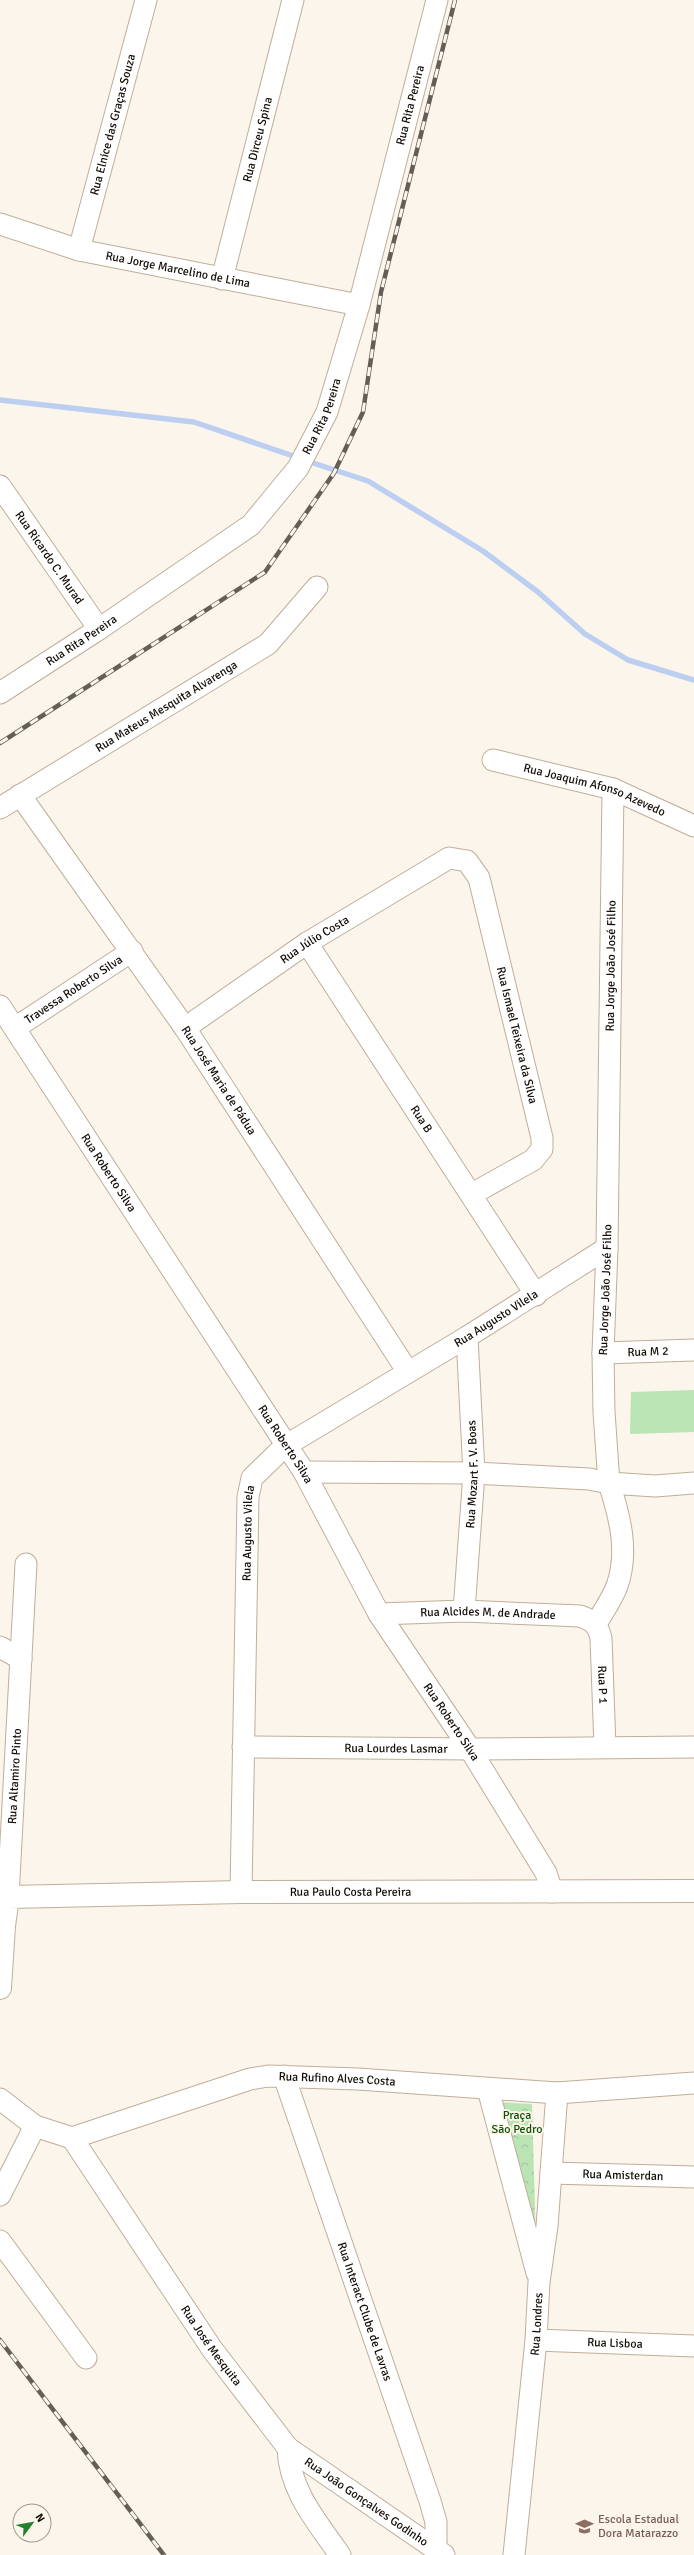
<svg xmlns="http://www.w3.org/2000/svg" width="694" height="2555" font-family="Signika,sans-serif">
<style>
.park{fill:url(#park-crowns)}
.pitch{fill:#bbe4b5}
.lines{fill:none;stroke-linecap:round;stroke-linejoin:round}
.stream{stroke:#bccff1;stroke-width:5.5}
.street-casing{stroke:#bfae98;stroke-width:23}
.secondary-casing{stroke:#bfae98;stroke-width:24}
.street{stroke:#fff;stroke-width:21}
.secondary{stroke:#fff;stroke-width:22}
.rail-casing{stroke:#645e56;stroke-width:4.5}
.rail{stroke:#fcf5ec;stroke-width:3;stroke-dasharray:9;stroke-linecap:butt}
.labels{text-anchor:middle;stroke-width:4;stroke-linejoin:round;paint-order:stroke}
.street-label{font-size:12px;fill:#130d06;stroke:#fcf5ec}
.park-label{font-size:12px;fill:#0c5301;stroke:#fcf5ec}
.education-label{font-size:12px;fill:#785e54;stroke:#fcf5ec;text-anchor:start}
</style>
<defs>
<pattern id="park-crowns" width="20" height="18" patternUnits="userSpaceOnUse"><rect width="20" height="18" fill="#bbe4b5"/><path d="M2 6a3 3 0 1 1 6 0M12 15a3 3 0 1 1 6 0" fill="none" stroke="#a0c29a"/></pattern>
</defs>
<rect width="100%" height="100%" fill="#fcf5ec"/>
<path class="park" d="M 495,2102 L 532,2104 L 536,2244 Z"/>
<path class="pitch" d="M 694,1390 L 694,1432 L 630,1434 L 631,1392 Z"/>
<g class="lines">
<path class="stream" d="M 0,400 L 194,422 L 299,458
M 307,461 L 368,481 L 483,551 L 538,592 L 585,634 L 628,660 L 694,680"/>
<defs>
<g id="street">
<path id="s1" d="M 0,224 L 79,250 L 359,305"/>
<path id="s2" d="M 79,250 L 146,0"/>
<path id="s3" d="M 222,279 L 293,0"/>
<path id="s4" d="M 0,486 L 99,629"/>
<path id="s5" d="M 0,693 L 99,629 L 251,525 L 298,468 L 327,412 L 359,305 L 437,0"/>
<path id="s6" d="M 493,760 L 613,789 L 694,826"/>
<path id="s7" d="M 20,795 L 185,1028 L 408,1372"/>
<path id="s8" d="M 0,808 L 268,644 L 317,587"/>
<path id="s9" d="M 307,943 L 536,1295"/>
<path id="s10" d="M 0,1006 L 304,1472 L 379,1614 L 470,1749 L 546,1873 L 552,1892"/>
<path id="s11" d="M 15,1028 L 132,951"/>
<path id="s12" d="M 185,1028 L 307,943 L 449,858 L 467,861 L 479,878 L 542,1138 L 542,1149 L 533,1160 L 472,1194"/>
<path id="s13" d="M 603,1353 L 694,1350"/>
<path id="s14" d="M 304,1472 L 474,1473 L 589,1479 L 609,1483 L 604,1412 L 603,1353 L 607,1248 L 613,789"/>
<path id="s15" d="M 464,1611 L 474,1473 L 467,1337"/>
<path id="s16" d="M 379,1614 L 464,1611 L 580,1616 C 592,1620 598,1625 601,1638 L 605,1747"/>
<path d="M 596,1624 C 603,1612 612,1599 617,1586 C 629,1552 620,1517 609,1483 L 655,1486 L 694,1483"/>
<path d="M 0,1647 L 21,1659"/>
<path id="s17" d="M 243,1747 L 470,1749 L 694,1747"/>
<path id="s18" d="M 241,1892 L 248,1497 L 252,1478 L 285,1446 L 467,1337 L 607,1248"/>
<path id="s19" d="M 8,1897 L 26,1564"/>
<path id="s20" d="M 284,2076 L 430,2501 L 436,2522 L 436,2548"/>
<path d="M 488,2089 L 537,2273"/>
<path id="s21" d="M 0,2099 L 35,2126 L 72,2138 L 250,2079 L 268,2076 L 358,2079 L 557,2093 L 694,2083"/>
<path id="s22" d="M 72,2138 L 212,2349 L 288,2448 C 289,2490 317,2522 340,2555"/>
<path id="s23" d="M 551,2173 L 694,2177"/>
<path d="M 0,2195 L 35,2126"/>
<path d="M 0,2241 L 86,2358"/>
<path id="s24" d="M 536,2340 L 694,2346"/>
<path id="s25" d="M 288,2448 L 444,2555"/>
<path id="s26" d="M 514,2555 L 536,2340 L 539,2282 L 547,2226 L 557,2093"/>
</g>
<g id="secondary">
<path id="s27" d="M 0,1988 L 4,1926 L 8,1897 L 241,1892 L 694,1891"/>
</g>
</defs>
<use href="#street" class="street-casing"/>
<use href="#secondary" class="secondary-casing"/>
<use href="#street" class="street"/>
<use href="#secondary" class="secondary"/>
<defs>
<path id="rail" d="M 0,743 L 265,572 L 334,473 L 363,412 L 381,292 L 455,0
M 0,2340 L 164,2555"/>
</defs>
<use href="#rail" class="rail-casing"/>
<use href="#rail" class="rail"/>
</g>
<defs>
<symbol id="school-bare" viewBox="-9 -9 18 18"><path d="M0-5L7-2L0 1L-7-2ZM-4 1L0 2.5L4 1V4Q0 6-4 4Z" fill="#8d6e63" stroke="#fcf5ec" stroke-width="2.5" paint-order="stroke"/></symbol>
</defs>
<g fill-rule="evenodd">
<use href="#school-bare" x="572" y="2514" width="25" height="25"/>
</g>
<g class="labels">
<g class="street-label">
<text dy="4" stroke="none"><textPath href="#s5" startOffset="757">Rua Rita Pereira</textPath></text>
<text dy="4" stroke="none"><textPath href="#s2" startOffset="130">Rua Elnice das Graças Souza</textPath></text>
<text dy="4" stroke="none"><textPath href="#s3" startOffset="144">Rua Dirceu Spina</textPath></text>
<text dy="4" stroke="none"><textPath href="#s1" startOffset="184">Rua Jorge Marcelino de Lima</textPath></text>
<text dy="4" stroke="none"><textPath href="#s5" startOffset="433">Rua Rita Pereira</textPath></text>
<text dy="4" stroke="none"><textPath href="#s4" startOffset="87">Rua Ricardo C. Murad</textPath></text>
<text dy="4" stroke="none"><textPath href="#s5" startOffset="97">Rua Rita Pereira</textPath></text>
<text dy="4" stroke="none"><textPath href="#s8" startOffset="195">Rua Mateus Mesquita Alvarenga</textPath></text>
<text dy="4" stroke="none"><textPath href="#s6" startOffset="106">Rua Joaquim Afonso Azevedo</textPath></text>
<text dy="4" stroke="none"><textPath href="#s12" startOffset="157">Rua Júlio Costa</textPath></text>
<text dy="4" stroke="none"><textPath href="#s14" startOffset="823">Rua Jorge João José Filho</textPath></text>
<text dy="4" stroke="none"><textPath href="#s11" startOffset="70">Travessa Roberto Silva</textPath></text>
<text dy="4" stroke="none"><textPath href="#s12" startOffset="515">Rua Ismael Teixeira da Silva</textPath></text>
<text dy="4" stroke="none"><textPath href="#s7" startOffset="348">Rua José Maria de Pádua</textPath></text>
<text dy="4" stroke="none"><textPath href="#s9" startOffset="210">Rua B</textPath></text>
<text dy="4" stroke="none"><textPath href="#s10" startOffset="199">Rua Roberto Silva</textPath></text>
<text dy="4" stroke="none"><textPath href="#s14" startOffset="499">Rua Jorge João José Filho</textPath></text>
<text dy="4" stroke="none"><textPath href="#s18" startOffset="707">Rua Augusto Vilela</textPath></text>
<text dy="4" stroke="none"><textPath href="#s13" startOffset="45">Rua M 2</textPath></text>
<text dy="4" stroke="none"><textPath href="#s10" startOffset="523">Rua Roberto Silva</textPath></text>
<text dy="4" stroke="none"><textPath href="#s15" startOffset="137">Rua Mozart F. V. Boas</textPath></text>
<text dy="4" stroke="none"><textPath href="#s18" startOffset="359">Rua Augusto Vilela</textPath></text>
<text dy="4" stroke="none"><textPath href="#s16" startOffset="109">Rua Alcides M. de Andrade</textPath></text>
<text dy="4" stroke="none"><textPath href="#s16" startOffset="280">Rua P 1</textPath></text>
<text dy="4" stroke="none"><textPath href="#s10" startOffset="847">Rua Roberto Silva</textPath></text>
<text dy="4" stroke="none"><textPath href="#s17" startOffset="153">Rua Lourdes Lasmar</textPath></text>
<text dy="4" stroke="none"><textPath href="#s19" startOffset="121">Rua Altamiro Pinto</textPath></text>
<text dy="4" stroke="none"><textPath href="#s27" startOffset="434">Rua Paulo Costa Pereira</textPath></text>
<text dy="4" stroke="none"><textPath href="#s21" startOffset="358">Rua Rufino Alves Costa</textPath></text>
<text dy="4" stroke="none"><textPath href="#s23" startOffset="72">Rua Amisterdan</textPath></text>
<text dy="4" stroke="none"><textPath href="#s20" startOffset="249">Rua Interact Clube de Lavras</textPath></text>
<text dy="4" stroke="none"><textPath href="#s26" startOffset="232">Rua Londres</textPath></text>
<text dy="4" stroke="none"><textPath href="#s24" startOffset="79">Rua Lisboa</textPath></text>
<text dy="4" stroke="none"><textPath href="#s22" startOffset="250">Rua José Mesquita</textPath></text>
<text dy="4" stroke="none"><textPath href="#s25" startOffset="95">Rua João Gonçalves Godinho</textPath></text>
</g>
<g class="park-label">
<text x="517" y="2119">Praça<tspan x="517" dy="14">São Pedro</tspan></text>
</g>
<g class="education-label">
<text x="598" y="2523">Escola Estadual<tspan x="598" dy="14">Dora Matarazzo</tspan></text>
</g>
</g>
<g transform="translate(32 2523) rotate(58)"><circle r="19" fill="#fcf5ec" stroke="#9f9890"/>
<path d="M0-3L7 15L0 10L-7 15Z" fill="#247f2f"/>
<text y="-6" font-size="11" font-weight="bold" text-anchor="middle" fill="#130d06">N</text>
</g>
</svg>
